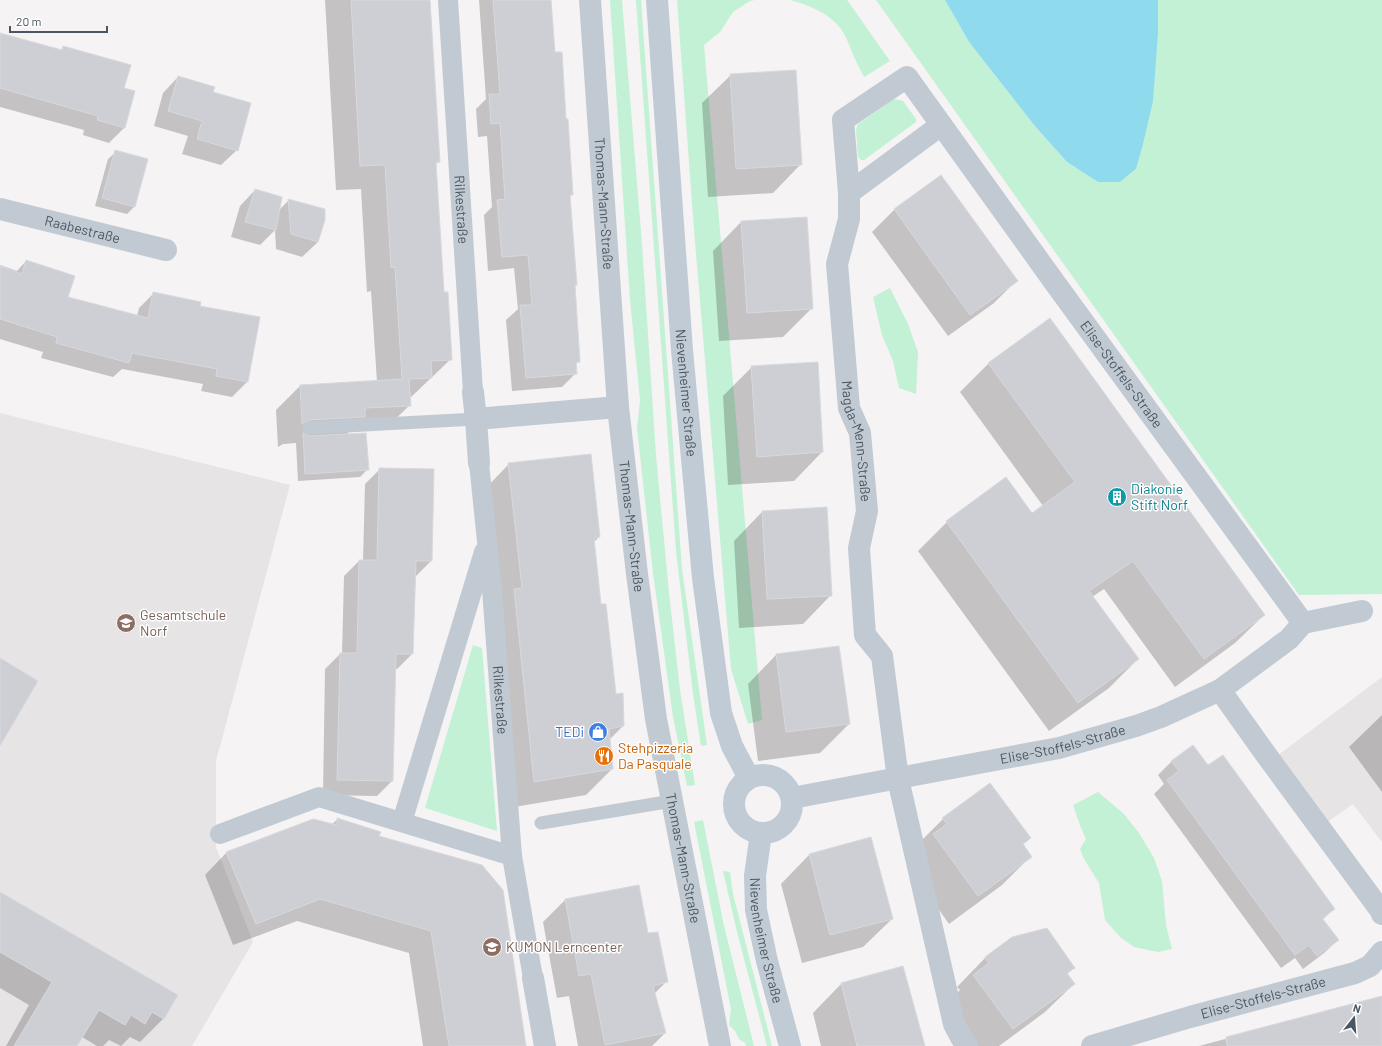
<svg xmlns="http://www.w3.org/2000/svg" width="1382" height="1046" font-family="Barlow,sans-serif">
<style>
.education{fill:#e6e4e5}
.green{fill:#c3f1d5}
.water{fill:#90daee}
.shadow{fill:#0003}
.building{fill:#cdcfd5;stroke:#d7d9de}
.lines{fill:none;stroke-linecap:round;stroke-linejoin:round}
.service{stroke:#c1cad2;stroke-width:13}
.pedestrian{stroke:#c1cad2;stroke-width:20}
.minor{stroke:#c1cad2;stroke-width:22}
.secondary{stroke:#c1cbd6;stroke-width:22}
.labels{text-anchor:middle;stroke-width:3;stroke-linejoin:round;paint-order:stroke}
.street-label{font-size:14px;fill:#4a5661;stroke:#fff}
.culture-label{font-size:14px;fill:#0d838f;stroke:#fff;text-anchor:start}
.education-label{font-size:14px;fill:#785e54;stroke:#fff;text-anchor:start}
.shop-label{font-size:14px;fill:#366cbe;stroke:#fff;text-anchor:end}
.food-label{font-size:14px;fill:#c56008;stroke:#fff;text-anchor:start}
</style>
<rect width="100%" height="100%" fill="#f5f3f3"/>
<path class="education" d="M 0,413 L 290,485 L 216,761 L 216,847 L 253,942 L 192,1046 L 0,1046 Z
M 1382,677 L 1382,842 L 1353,804 L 1326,823 L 1277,756 Z"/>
<path class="green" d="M 610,0 L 622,0 L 642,244 L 656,455 L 669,593 L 680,690 L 695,785 L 687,786 L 673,717 L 653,573 L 637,428 L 640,400 L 630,300 Z
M 636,0 L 641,0 L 682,569 L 707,745 L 701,746 L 693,694 L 676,551 Z
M 677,0 L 755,0 L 750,1 L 733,12 L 720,32 L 704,45 L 762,720 L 748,724 L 731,669 L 694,230 Z
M 790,0 L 847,0 L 890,61 L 864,77 C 861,70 857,64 854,57 C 850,48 847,37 841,29 C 829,13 809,5 790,0 Z
M 876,0 L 945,0 L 969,42 L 1034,125 L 1067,162 L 1098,182 L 1120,182 L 1136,169 L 1158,33 L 1158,0 L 1382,0 L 1382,594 L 1299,595 Z
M 894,99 L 903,101 L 916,119 L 916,122 L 864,160 L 861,160 L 858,157 L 856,129 L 858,124 Z
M 890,288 L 908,324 L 918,352 L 916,394 L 899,388 L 893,361 L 882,335 L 873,297 Z
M 473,645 L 482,648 L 497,831 L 425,808 Z
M 1098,792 L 1124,814 L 1139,833 L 1154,858 L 1162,881 L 1166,925 L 1172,949 L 1158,952 L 1134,947 L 1120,937 L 1105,920 L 1099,883 L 1084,859 L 1080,849 L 1086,839 L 1081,828 L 1073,805 Z
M 703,820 L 724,926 L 754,1046 L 746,1046 L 745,1043 L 739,1039 L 735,1031 L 729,1025 L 731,1009 L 694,822 Z
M 723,871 L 730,872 L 733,894 L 772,1046 L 767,1046 L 738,936 Z"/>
<path class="water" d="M 945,0 L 1158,0 L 1158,33 L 1153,101 L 1143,144 L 1136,169 L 1120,182 L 1098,182 L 1067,162 L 1034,125 L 969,42 Z"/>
<path class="shadow" d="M 325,0 L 429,0 L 439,161 L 435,165 L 444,293 L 451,359 L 409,399 L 410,405 L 385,429 L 349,432 L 346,435 L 368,469 L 360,477 L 298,481 L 296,443 L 283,444 L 278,447 L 276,410 L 300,386 L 377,382 L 371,291 L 367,292 L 361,189 L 336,190 Z
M 479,0 L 555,0 L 551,0 L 554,53 L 572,194 L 569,197 L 576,285 L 574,287 L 579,361 L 575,365 L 576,373 L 562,387 L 512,391 L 506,320 L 518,309 L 514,268 L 488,271 L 484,215 L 492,207 L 487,136 L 478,137 L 476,109 L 486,99 Z
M 0,34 L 60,51 L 63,47 L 123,89 L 134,92 L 124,128 L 109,143 L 83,135 L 84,130 L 0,107 Z
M 731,75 L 801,164 L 773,193 L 708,197 L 702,103 Z
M 178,77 L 212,93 L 237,150 L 221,165 L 182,154 L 188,136 L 154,126 L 163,93 Z
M 116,152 L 134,207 L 127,214 L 95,206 L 108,159 Z
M 941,176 L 1016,281 L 994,303 L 948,336 L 872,232 L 894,210 Z
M 255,190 L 279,210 L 289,200 L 318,242 L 302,257 L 276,249 L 275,230 L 260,245 L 231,237 L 240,206 Z
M 741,222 L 812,308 L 783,337 L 719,341 L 713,251 Z
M 26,261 L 67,298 L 137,316 L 139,308 L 154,293 L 199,307 L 247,382 L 232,397 L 201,391 L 203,384 L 122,369 L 113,377 L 41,358 L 43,352 L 0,339 L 0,265 L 17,271 Z
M 989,363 L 1264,615 L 1235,643 L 1175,687 L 1104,589 L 1092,597 L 1138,659 L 1109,688 L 1049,731 L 918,551 L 947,522 L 1006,479 L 1032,514 L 1043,506 L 960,392 Z
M 752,367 L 822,452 L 794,481 L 728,485 L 723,396 Z
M 509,464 L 599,537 L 594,542 L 600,605 L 615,695 L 623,726 L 609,740 L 612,769 L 586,795 L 508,808 L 483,491 Z
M 380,469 L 431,561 L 416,576 L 414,576 L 412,654 L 397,669 L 395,669 L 392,781 L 377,796 L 323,795 L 325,669 L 340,654 L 342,654 L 344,576 L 359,561 L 363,561 L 365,484 Z
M 762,512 L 831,595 L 803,624 L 739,628 L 734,541 Z
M 776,655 L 849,724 L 820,753 L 758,761 L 748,684 Z
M 1382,715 L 1382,792 L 1349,747 Z
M 1223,756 L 1334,909 L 1322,920 L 1338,940 L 1324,953 L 1303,969 L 1295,958 L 1281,968 L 1154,794 L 1164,784 L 1158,775 L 1172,761 L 1208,767 Z
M 990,784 L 1022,845 L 1031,856 L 1002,885 L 949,924 L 906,863 L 917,851 L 914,848 L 943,819 Z
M 337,820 L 379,832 L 378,837 L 525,1046 L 423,1046 L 409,953 L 297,921 L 233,945 L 205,875 L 227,852 L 332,824 Z
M 870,838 L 892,919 L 863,947 L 802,963 L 781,884 L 809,855 Z
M 0,893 L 177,996 L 163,1019 L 140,1042 L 130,1037 L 121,1046 L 109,1040 L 103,1046 L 97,1046 L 82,1037 L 76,1046 L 6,1046 L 29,1005 L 0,988 Z
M 565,900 L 648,935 L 666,982 L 654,994 L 665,1033 L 652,1046 L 578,1046 L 569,996 L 557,998 L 543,922 Z
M 1013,938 L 1074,968 L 1067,974 L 1074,984 L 1045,1012 L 999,1046 L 976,1046 L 946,1004 L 960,990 L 957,987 L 985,958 Z
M 903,968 L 924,1046 L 821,1046 L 813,1013 L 841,984 Z
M 1382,997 L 1382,1046 L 1199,1046 Z"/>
<path class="building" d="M 351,0 L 430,0 L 440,162 L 436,162 L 444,292 L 448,292 L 452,360 L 431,361 L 432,378 L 409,379 L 411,406 L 365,408 L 365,417 L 309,420 L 302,424 L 300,385 L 402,379 L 395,267 L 391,268 L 385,165 L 360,166 Z
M 493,0 L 551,0 L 555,52 L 562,52 L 566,119 L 568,119 L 573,195 L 570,195 L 577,285 L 575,285 L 580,362 L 576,362 L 577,374 L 526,378 L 520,305 L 532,305 L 528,255 L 502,257 L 497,200 L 505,199 L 500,123 L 491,124 L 489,94 L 500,94 Z
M 0,33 L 62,50 L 63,46 L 131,65 L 124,88 L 135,91 L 125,128 L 97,120 L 98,116 L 0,88 Z
M 796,70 L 802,165 L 736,169 L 730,74 Z
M 178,76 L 215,87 L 213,92 L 251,103 L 238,151 L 197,139 L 202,121 L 168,111 Z
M 115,150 L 148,159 L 135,207 L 102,198 Z
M 941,175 L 1018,281 L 970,315 L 894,209 Z
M 255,189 L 282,197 L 276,230 L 245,222 Z
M 288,199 L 325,209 L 325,220 L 318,242 L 291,234 Z
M 807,217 L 813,309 L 747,313 L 741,221 Z
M 26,260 L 75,276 L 68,297 L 148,318 L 153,292 L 201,302 L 200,306 L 260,317 L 248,382 L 216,376 L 217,369 L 132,353 L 129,363 L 56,343 L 57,337 L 0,319 L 0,266 L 22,274 Z
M 1050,318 L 1265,615 L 1204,659 L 1133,561 L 1089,591 L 1139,659 L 1078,703 L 946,521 L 1006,477 L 1032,513 L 1075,482 L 988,363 Z
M 818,362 L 823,452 L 757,457 L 751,366 Z
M 303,433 L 309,436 L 366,433 L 369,470 L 305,474 Z
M 591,454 L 600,537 L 594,538 L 601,604 L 606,604 L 616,694 L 623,693 L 624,726 L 609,729 L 613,769 L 534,782 L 514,589 L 522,588 L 508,463 Z
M 379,468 L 434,469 L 432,561 L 416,561 L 413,654 L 396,654 L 393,781 L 337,780 L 340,653 L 357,653 L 359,560 L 377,560 Z
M 827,507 L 832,596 L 767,599 L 762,511 Z
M 839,646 L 850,724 L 786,732 L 776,654 Z
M 0,658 L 38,681 L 0,746 Z
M 1193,745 L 1208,765 L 1223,755 L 1335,909 L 1322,918 L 1339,940 L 1317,956 L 1309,945 L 1295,955 L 1167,780 L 1179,771 L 1171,761 Z
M 990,783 L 1031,838 L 1023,844 L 1032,857 L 978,896 L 933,834 L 947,824 L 942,818 Z
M 337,818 L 381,832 L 379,836 L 482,865 L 503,890 L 526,1046 L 449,1046 L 431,931 L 320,899 L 256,924 L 226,852 L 313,819 L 337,825 Z
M 871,837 L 893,919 L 830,935 L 809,854 Z
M 639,885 L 648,933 L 658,932 L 668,982 L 653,986 L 666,1033 L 605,1045 L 591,974 L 579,976 L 565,899 Z
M 0,892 L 178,995 L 164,1019 L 152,1012 L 145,1024 L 131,1015 L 125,1025 L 99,1010 L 77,1046 L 14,1046 L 52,982 L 0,952 Z
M 1047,928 L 1075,968 L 1067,973 L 1075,984 L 1013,1029 L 973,975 L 989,963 L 985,957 L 1012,937 Z
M 903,966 L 925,1046 L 857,1046 L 841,983 Z
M 1382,996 L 1382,1046 L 1227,1046 L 1226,1037 Z"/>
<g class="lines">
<path class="service" d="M 309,428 L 476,419
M 541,823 L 672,801"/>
<g class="pedestrian">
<path id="s1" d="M 448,0 L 473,392"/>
<path id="s2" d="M 479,463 L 492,590 L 512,856 L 533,978"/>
<path d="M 402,822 L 484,552"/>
<path d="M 220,834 L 319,797 L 512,856"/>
</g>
<g class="minor">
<path id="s3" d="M 590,0 L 618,407 L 637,574 L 656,719 L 720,1046"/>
<path id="s4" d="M 941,125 L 849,193 L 849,219 L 837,264 L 849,408 L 860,433 L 867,511 L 859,548 L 865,635 L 882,656 L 898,779 L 954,1024 L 962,1039 L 967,1046"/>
<path id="s5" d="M 849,193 L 843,120 L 907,77 L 1055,283 L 1303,623"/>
<path id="s6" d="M 0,209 L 166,250"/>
<path d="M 473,392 L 476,419"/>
<path d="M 479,463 L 476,419 L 618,407"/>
<path d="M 1220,690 L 1267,756 L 1381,911 L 1382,914"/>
<path id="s7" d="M 792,798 L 1059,748 L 1136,726 L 1161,717 L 1220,690 L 1289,639 L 1303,623 L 1362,611"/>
<path d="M 533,978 L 545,1046"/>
<path id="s8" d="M 1092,1046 L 1190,1017 L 1355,973 L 1370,966 L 1382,952"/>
</g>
<g class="secondary">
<path id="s9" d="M 657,0 L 682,350 L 703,578 L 721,713 L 732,746 L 749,778"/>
<circle cx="763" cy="804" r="29"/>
<path id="s10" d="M 761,833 L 755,876 L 756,910 L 767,961 L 790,1046"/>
</g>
</g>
<defs>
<symbol id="building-disc" viewBox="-11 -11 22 22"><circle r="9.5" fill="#0f9aa8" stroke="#fff"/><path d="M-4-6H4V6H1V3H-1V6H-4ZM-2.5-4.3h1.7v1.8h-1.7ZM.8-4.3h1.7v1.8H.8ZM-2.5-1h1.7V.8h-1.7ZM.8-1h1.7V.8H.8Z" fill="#fff"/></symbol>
<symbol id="school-disc" viewBox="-11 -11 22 22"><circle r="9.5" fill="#8d6e63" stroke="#fff"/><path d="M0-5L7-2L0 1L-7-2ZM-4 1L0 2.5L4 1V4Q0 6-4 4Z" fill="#fff"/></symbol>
<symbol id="shop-disc" viewBox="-11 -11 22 22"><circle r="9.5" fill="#3f7fe0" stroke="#fff"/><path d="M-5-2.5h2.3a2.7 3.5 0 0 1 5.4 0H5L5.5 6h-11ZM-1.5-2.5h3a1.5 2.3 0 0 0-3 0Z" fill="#fff"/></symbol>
<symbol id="restaurant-disc" viewBox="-11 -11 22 22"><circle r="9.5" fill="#e8710a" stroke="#fff"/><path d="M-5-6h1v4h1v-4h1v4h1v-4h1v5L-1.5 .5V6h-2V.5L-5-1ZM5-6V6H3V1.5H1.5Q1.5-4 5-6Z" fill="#fff"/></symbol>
</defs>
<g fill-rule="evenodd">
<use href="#building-disc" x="1106" y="486" width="22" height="22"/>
<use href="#school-disc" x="115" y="612" width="22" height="22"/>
<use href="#shop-disc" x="587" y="721" width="22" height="22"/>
<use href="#restaurant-disc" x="593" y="745" width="22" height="22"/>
<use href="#school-disc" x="481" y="936" width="22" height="22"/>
</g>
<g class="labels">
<g class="street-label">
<text dy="5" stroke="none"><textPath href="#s3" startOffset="204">Thomas-Mann-Straße</textPath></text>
<text dy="5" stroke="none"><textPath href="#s1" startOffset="210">Rilkestraße</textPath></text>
<text dy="5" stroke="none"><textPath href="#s6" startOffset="85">Raabestraße</textPath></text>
<text dy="5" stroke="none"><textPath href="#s5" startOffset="517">Elise-Stoffels-Straße</textPath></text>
<text dy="5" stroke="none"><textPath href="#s9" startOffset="394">Nievenheimer Straße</textPath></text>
<text dy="5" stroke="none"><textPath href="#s4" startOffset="366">Magda-Menn-Straße</textPath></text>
<text dy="5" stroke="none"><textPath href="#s3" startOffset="528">Thomas-Mann-Straße</textPath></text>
<text dy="5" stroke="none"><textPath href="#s2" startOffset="238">Rilkestraße</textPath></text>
<text dy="5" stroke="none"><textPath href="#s7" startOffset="276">Elise-Stoffels-Straße</textPath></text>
<text dy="5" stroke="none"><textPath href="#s3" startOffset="864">Thomas-Mann-Straße</textPath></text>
<text dy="5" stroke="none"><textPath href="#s10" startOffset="109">Nievenheimer Straße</textPath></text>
<text dy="5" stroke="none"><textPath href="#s8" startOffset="178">Elise-Stoffels-Straße</textPath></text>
</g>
<g class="culture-label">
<text x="1131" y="494">Diakonie<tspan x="1131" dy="16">Stift Norf</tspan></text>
</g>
<g class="education-label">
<text x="140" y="620">Gesamtschule<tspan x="140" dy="16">Norf</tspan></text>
<text x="506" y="952">KUMON Lerncenter</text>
</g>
<g class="shop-label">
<text x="584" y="737">TEDi</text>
</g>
<g class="food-label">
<text x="618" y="753">Stehpizzeria<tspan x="618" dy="16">Da Pasquale</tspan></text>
</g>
</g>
<g transform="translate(1354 1018) rotate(17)" stroke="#ffffff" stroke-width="3" paint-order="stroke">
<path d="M0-3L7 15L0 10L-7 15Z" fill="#4a5661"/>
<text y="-6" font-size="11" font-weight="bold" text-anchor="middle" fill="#4a5661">N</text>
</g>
<path d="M10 26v6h97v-6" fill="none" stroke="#4a5661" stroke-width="2"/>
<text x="16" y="26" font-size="12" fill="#4a5661" stroke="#ffffff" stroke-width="3" paint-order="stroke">20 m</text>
</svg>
